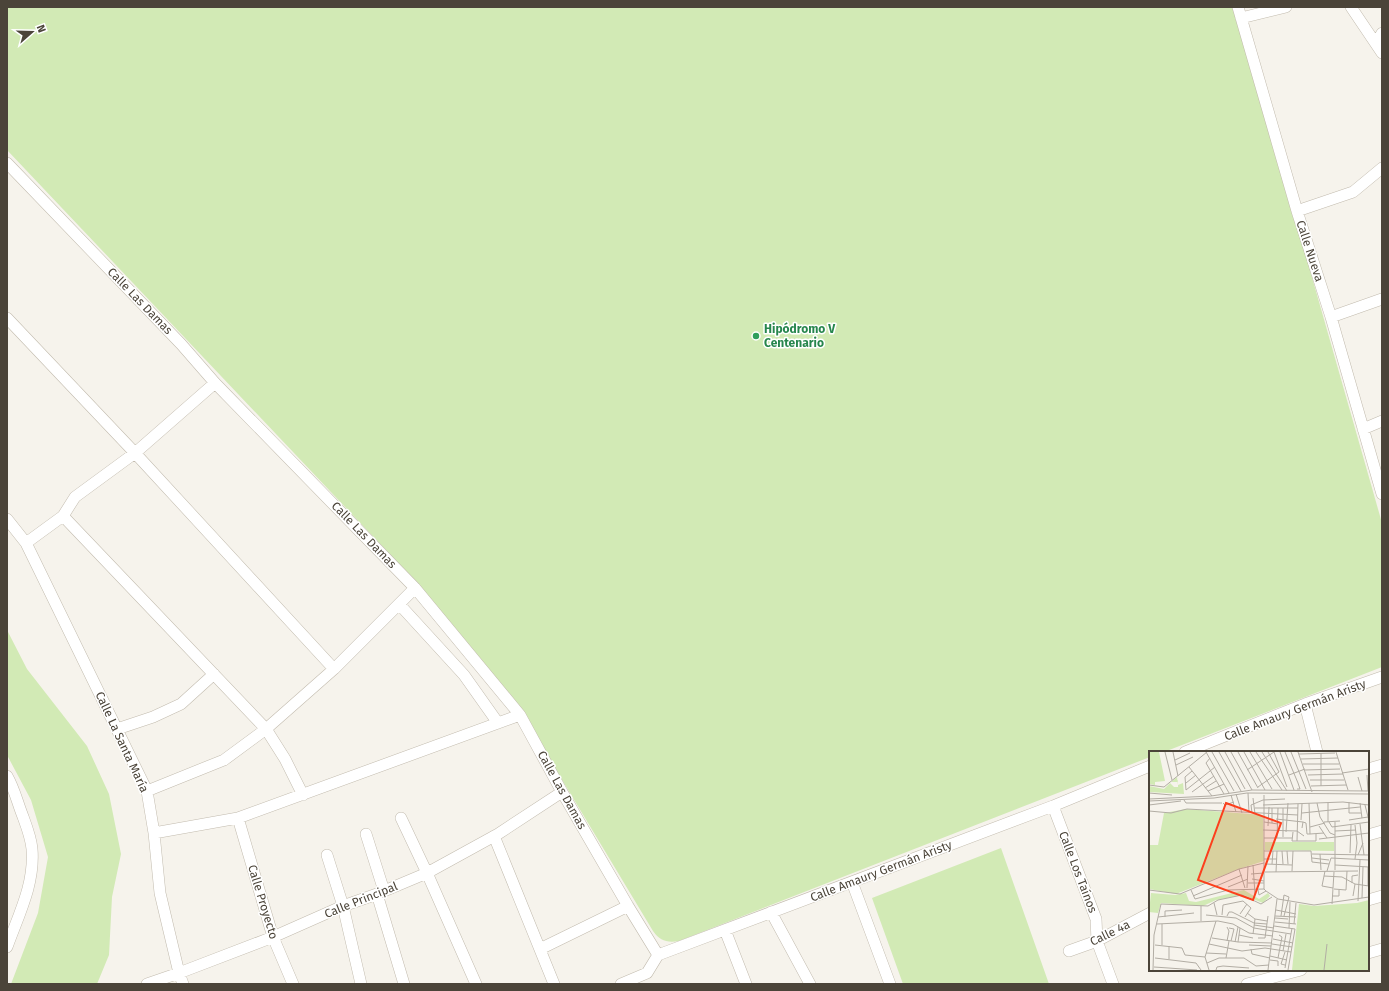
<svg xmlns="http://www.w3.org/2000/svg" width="1389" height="991" font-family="'Fira Sans',sans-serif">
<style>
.green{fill:#d2eab5}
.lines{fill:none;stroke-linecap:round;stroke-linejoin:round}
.minor-casing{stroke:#c2bbae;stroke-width:12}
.minor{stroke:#fff;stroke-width:11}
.leisure-dot{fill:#2e9e5b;stroke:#fff;stroke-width:1.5}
.labels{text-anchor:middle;stroke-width:3;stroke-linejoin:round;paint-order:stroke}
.street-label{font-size:12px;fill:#4b4439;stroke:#fff}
.leisure-label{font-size:12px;font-weight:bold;fill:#27864d;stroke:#fff;text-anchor:start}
.inset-road{fill:none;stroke:#b2ada4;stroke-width:1}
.view{fill:#fc3f1d;fill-opacity:0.15;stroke:#fc3f1d;stroke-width:2}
.inset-edge{fill:none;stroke:#4b4439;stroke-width:2}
</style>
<rect width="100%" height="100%" fill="#f6f3ec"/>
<path class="green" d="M 7,7 L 1235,7 L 1382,523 L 1382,667 L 1164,752 L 1150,752 L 1150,757 L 679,941 C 667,943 660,941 653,931 L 517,705 L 418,584 L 7,150 Z
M 7,630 L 27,669 L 87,746 L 109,794 L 121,854 L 112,897 L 109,955 L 97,984 L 11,984 L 38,913 L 48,857 L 31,800 L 7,755 Z
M 1001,848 L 1049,984 L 903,984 L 872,898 Z"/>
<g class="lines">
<defs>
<path id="minor" d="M 1238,7 L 1297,211 L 1331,317 L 1382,494
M 1351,7 L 1382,53
M 1241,18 L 1286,7
M 1376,43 L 1382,33
M 7,163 L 181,344 L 215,383 L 415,588 L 520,715 L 562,792 L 628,906 L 658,955
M 1297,211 L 1353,192 L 1382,168
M 1331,317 L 1382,299
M 7,318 L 135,453 L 334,669
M 1363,429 L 1382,421
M 63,516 L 266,729 L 285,759 L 303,795
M 7,519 L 26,543 L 147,791 L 154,833 L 160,893 L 179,973 L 183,984
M 26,543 L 63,516 L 75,497 L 135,453 L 215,383
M 399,604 L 464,675 L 498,723
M 1305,704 L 1317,752
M 117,729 L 153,717 L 181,704 L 214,674
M 1185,752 L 1305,704 L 1382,677
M 1368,769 L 1382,765
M 7,776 C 14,788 17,801 22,814 C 26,825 31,837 32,849 C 35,884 18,916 7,947
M 147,791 L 224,760 L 266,729 L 334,669 L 415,588
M 1053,806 L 1096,919 L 1097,941 L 1113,984
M 238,818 L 273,937 L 293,984
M 401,818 L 427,873 L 476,984
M 154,833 L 238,818 L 520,715
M 366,834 L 384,891
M 1368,835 L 1382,831
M 494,836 L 554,984
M 327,855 L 343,906 L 361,984
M 852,882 L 890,984
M 377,894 L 404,984
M 1368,900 L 1382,896
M 771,912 L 810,984
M 725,930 L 746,984
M 540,949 L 628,906
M 1069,951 L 1097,941 L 1150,913
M 1368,953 L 1382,949
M 147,984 L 179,973 L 273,937 L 343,906 L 377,894 L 427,873 L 498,834 L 562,792
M 621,984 L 647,973 L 658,955 L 1053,806 L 1150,766
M 1247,984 L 1301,970"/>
</defs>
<use href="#minor" class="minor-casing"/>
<use href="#minor" class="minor"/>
</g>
<circle class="leisure-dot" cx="756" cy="336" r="4"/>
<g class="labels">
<g class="street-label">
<text transform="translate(1310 251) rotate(72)" y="4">Calle Nueva</text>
<text transform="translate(140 301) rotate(46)" y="4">Calle Las Damas</text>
<text transform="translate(364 535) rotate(46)" y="4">Calle Las Damas</text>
<text transform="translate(1295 710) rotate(-21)" y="4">Calle Amaury Germán Aristy</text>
<text transform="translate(122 742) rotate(65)" y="4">Calle La Santa María</text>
<text transform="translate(562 790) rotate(61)" y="4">Calle Las Damas</text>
<text transform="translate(881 871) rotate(-21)" y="4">Calle Amaury Germán Aristy</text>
<text transform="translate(1078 872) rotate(69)" y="4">Calle Los Taínos</text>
<text transform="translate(361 900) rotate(-22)" y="4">Calle Principal</text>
<text transform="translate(263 902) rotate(73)" y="4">Calle Proyecto</text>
<text transform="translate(1110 933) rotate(-26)" y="4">Calle 4a</text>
</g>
<g class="leisure-label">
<text x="764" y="333">Hipódromo V<tspan x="764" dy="14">Centenario</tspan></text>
</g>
</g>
<g transform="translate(1149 751)">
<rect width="220" height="220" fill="#f6f3ec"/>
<path d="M 0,1 L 10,1 L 16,30 L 6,31 L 6,34 L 0,33 ZM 28,26 L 29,34 L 34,32 L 35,43 L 0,41 L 0,35 L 15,38 L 21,32 L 25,36 L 29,36 L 29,29 L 28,31 L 22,31 ZM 37,58 L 114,64 L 115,110 L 90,118 L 27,143 L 0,138 L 0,94 L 9,94 L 15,62 ZM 116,91 L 185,91 L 185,100 L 116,99 ZM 95,139 L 110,148 L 119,142 L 121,145 L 114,152 L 94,144 L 67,149 L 54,155 L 12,152 L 9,162 L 0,161 L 2,142 L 26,144 L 37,142 L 40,150 L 47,151 ZM 220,149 L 220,219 L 143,219 L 150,153 L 165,155 L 208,152 Z" fill="#d2eab5"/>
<path class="inset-road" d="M 16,1 L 23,29M 24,1 L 29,25M 57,1 L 80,42M 63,1 L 85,40M 70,1 L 92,40M 76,1 L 96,38M 82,1 L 103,39M 89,1 L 109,37M 95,1 L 116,39M 101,1 L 123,38M 107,1 L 133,39M 113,1 L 138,40M 125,1 L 138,36M 131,1 L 145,39M 136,1 L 149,32 L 151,38 L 148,38M 142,1 L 157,38M 149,1 L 163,41M 187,1 L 199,39M 172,2 L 172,35M 150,3 L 186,2M 61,7 L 57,12 L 75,43M 152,8 L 189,7M 26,9 L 41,2M 154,13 L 190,13M 27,14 L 44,6M 40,16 L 63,45M 98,19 L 125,1M 156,19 L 191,18M 43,20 L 36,26 L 37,39 L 66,16M 193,22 L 220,18M 140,24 L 156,18M 159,24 L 194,23M 218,24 L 219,40M 209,26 L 213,40M 161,29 L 195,29M 37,32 L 47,24M 0,34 L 15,36 L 58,1M 162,35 L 197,34M 109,36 L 130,21 L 119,1M 56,37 L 67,30M 59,40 L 75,33M 43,41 L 65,25M 0,42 L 23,44M 99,42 L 100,62M 87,43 L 93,62M 82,44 L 87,61M 115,44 L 115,138 L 117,140 L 129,148 L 165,154 L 220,146M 104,47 L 106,63M 0,48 L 62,45 L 103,39 L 220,40M 35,49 L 37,52 L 73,52M 114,49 L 136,48M 0,50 L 65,47 L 98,42 L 220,43M 179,51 L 179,71M 200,51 L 200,62 L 212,62M 74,52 L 76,54 L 85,51M 160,52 L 161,83 L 175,82M 168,52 L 171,66 L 181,82 L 186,84M 211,52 L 213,67M 0,54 L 32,50M 114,54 L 194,51 L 220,54M 216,54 L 220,70M 106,57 L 149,57M 0,60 L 22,62 L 38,58 L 149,64M 103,62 L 102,54 L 114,49M 153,62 L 211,56M 127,68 L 154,71M 152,69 L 153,53M 200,69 L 219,66M 115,71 L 129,73M 175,71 L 191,70M 180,71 L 183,76 L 220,71M 186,71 L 186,119M 123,72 L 123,57M 211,73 L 215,104M 119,75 L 120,56M 170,75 L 178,87M 161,76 L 176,72M 153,77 L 154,71 L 157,72 L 158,83 L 161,83M 114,79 L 148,80 L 155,85M 186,80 L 207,79M 137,81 L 139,52M 144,81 L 143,90 L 167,90 L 167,83M 134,86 L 134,57M 115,87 L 143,87M 128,87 L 129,57M 170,88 L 220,82M 148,90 L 149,53M 115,100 L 162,100 L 163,111 L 180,113M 133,100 L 134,113M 138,100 L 139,113M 201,102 L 202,74M 163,103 L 220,104M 171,103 L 172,119M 209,104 L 214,92M 163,107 L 180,109M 115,108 L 128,108M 206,108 L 208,92 L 206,74M 116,113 L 143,114M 123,113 L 124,100M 104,114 L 106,143M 186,114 L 220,116M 219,116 L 219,135M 90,118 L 96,137M 143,120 L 144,100M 176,120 L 173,135 L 184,137M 178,120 L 182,107 L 220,109M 116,121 L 209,120M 127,121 L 128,100M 102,123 L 115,122M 175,125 L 193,126 L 206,133 L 220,135M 103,128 L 115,130M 99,132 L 115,132M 203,132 L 203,125 L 209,124M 79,136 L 99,128M 98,137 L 99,115M 185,138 L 197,139 L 198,120M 0,139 L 31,143 L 90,118 L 115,112M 42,139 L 46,148 L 79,139 L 115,138M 109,139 L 110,144 L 117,140M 44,145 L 93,124M 183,145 L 190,145 L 190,139M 204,145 L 206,133M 213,147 L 214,116M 209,150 L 211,109M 65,152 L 68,164M 183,153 L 185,121M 52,155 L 52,170M 127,159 L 147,163M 98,162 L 106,168 L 104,183M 91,163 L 98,153M 57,164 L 87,167 L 105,177M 73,164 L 74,154 L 94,150 L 102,157 L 96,166M 78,165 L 80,161 L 83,161 L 105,172 L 118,173M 126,165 L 147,166M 132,165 L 135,144 L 140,146 L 135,165M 9,166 L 45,162M 16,166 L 16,160 L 33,159M 126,167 L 139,168M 106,168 L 118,170M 126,171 L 147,173M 8,173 L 69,170 L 84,173 L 100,182 L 124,185M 145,173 L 147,152M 105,174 L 125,177M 125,175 L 146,178 L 139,219M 80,177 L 85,178 L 82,190M 105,177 L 142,183M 140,177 L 141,151M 90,184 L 104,187M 63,187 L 89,191 L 123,192M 109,187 L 116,187 L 119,165M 124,188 L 144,192M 78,190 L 80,180 L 78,176M 86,191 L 89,176M 89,191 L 91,177M 60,193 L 93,200 L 116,197 L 142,201M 123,193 L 143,196M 6,194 L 33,197 L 36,204 L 56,206M 13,194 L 13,173M 100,194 L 122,195M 20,195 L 20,208M 102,198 L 103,203 L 121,207M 134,200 L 137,183M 136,201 L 132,213 L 136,214M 57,202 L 77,203M 121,205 L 138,209M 6,207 L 47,212 L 52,219M 77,207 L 80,190M 129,207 L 133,186 L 130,184M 121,209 L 129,210 L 129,215M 58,212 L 70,207 L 95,207 L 107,215 L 120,214M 5,216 L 48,219M 136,217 L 143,177M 4,219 L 5,184 L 12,153 L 59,155 L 69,149 L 93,144 L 112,153 L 123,146M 60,219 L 56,206 L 67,170M 67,219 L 68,216 L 74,215 L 100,217M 119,219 L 128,148M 175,219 L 178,193"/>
<path class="view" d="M 77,52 L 132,72 L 104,149 L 49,129 Z"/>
<rect width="220" height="220" class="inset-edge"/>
</g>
<rect width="1389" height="991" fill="none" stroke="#4b4439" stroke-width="16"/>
<g transform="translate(32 32) rotate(70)" stroke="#ffffff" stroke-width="3" paint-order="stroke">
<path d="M0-3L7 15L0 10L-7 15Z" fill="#4b4439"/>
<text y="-6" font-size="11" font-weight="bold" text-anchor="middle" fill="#4b4439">N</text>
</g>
</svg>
